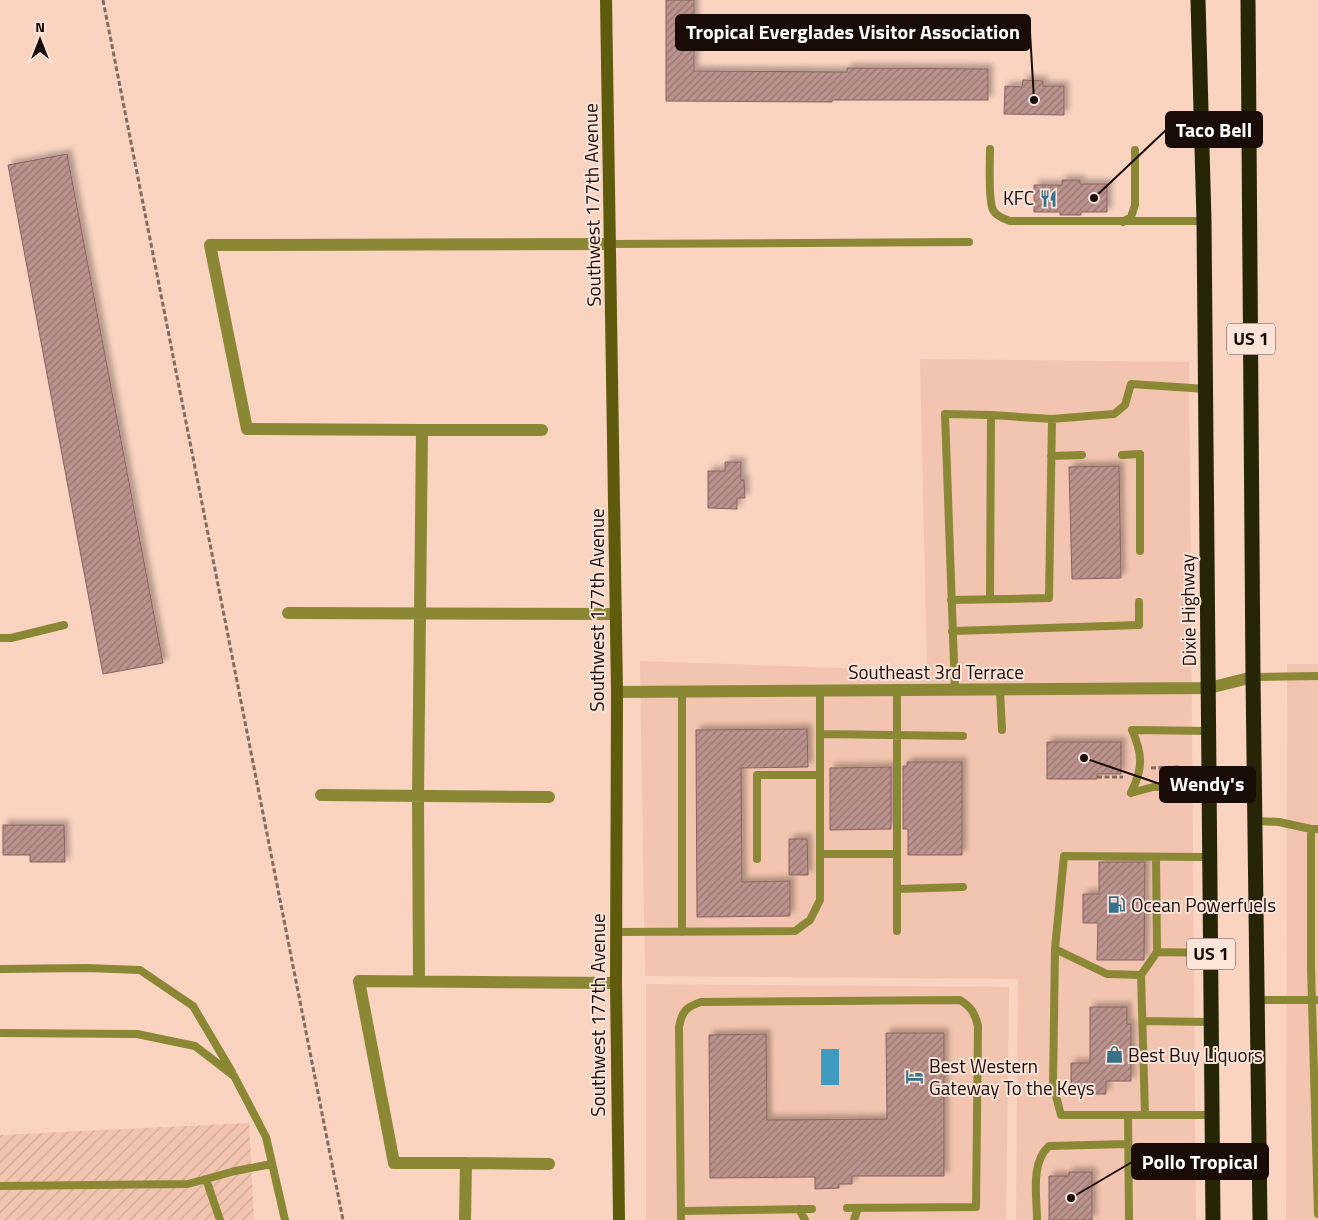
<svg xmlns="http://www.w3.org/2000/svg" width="1318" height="1220" font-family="'Titillium Web',sans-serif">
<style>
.built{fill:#f3c5b0}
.industrial{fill:url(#industrial-furrows)}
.water{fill:#3c9bbe}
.building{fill:url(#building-hatch);stroke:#89635e;filter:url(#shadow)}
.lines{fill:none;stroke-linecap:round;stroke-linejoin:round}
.path{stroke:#846b60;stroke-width:3;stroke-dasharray:5 2.5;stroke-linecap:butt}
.lane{stroke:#8a8735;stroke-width:8}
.street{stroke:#8a8735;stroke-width:12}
.secondary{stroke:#5f5b0c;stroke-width:12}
.highway{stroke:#262507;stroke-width:15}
.labels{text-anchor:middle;stroke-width:4;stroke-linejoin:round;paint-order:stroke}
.shield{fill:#fce4d9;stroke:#5d4d46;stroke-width:1}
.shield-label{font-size:18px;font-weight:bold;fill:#190c07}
.poi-label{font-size:19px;fill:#190c07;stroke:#fce4d9;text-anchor:start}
.street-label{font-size:19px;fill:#190c07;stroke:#fce4d9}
.leader{fill:none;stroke:#190c07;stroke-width:2}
.callout-dot{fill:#190c07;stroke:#fce4d9;stroke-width:2}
.callout{fill:#190c07;stroke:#190c07;stroke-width:2}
.callout-label{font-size:20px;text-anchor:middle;font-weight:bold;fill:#fff}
</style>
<defs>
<pattern id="industrial-furrows" width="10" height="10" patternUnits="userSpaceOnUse" patternTransform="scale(1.25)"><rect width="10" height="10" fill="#f3c5b0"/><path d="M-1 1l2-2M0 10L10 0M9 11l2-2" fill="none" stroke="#d0a896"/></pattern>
<pattern id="building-hatch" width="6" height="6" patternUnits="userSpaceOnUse" patternTransform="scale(1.25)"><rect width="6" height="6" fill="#bb928d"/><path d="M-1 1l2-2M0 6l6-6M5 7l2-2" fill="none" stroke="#977671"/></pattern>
<filter id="shadow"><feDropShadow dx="4.5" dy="-4.5" stdDeviation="2.5" flood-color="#0004"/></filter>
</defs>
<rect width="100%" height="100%" fill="#fad3c1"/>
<path class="built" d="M 920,359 L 1189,362 L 1196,1220 L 1016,1220 L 1018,979 L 645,976 L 640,661 L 927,671 Z
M 1287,664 L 1318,664 L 1318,1220 L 1286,1220 Z
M 646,984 L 1009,987 L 1006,1220 L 646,1220 Z"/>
<path class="industrial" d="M 249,1123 L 254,1220 L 0,1220 L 0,1135 Z"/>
<path class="water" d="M 821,1049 L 839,1049 L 839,1085 L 821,1085 Z"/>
<path class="building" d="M 666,0 L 694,0 L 694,71 L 847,72 L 847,68 L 988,69 L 988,100 L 832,100 L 832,102 L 666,101 Z
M 1023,80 L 1043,81 L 1043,86 L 1064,86 L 1064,115 L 1004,114 L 1005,86 L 1022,87 Z
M 67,154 L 163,663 L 103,674 L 8,165 Z
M 1062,180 L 1080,180 L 1080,184 L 1107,184 L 1107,212 L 1081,212 L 1081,215 L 1060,215 L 1060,212 L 1034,212 L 1034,185 L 1062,185 Z
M 725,462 L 741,462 L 741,480 L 744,480 L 745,498 L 737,498 L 737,509 L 708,508 L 708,471 L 725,471 Z
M 1119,466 L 1121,578 L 1072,579 L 1069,467 Z
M 807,729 L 808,767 L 741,768 L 742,882 L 790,881 L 790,916 L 697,917 L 696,730 Z
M 1047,742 L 1121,742 L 1121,774 L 1097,774 L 1097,779 L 1047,779 Z
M 907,762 L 962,762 L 962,855 L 908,855 L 908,829 L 903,829 L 903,766 L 907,766 Z
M 891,767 L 891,829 L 830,830 L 830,768 Z
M 3,825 L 64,825 L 65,862 L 30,862 L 30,855 L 3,855 Z
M 789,839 L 807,839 L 808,875 L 789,875 Z
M 1099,862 L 1145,862 L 1144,960 L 1097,960 L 1098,923 L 1083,923 L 1083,894 L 1099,894 Z
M 1090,1007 L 1127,1007 L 1127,1024 L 1131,1024 L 1131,1081 L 1106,1081 L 1106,1094 L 1071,1094 L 1071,1063 L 1090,1063 Z
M 886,1033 L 944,1033 L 944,1176 L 852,1176 L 852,1184 L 839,1184 L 839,1188 L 815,1189 L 815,1177 L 710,1178 L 709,1035 L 766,1034 L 767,1120 L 887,1119 Z
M 1069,1172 L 1092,1172 L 1092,1220 L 1049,1220 L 1049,1176 L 1069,1176 Z"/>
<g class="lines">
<path class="path" d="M 103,0 L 343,1220
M 1151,768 L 1180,767
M 1097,777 L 1123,777"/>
<path class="lane" d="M 990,149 C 990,161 988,200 993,210 C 996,216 1004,219 1010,221 L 1204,221
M 1123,222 L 1131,217 L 1135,205 L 1135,150
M 611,244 L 969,242
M 1122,455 L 1140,454 L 1140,551
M 1051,456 L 1082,455
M 990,599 L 991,415 L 1052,419 L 1114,414 L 1125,405 L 1131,384 L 1206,389
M 951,600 L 1049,598 L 1052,419
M 952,631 L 1139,625 L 1139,602
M 0,638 L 11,638 L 64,625
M 1253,677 L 1318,676
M 820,691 L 820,734 L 963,736
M 897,691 L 897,931
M 955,691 L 945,414 L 991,415
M 1000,691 L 1002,730
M 682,692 L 682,932
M 1131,793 C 1143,769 1143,755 1132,730 L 1209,731
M 1131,793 L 1153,787 L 1210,787
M 1256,821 L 1279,822 L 1311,829
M 1318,829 L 1311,829 L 1311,967 L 1318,1214
M 820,854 L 897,854
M 757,859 L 757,775 L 820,775
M 897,889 L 963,887
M 616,932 L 795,931 L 810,920 L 820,900 L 820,734
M 1055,949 L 1053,1085 L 1061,1115 L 1145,1115 L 1141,975 L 1107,974 L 1055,949 L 1064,856 L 1209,857
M 1157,952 L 1211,953
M 0,969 L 87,968 L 140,970 L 193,1006 L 232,1072
M 1141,975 L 1157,952 L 1156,857
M 1256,1000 L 1318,1000
M 1143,1021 L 1211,1022
M 0,1033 L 137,1034 L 195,1046 L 234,1076 L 266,1137 L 285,1220
M 1128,1115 L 1129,1220
M 1145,1115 L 1213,1115
M 206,1179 L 220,1220
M 0,1186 L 188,1184 L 235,1171 L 272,1164
M 799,1209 L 805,1220
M 681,1211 L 812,1209
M 681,1220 L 679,1027 C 682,1011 686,1007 701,1002 L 960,1000 C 971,1007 975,1013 978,1026 L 976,1207 L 847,1208
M 854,1220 L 858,1208
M 1037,1220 C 1037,1197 1030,1163 1049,1146 L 1128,1144"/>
<path class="street" d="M 422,430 L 542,430
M 288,613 L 616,614
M 617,692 L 1209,688 L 1253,677
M 321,795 L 549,797
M 419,981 L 418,796 L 422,430 L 247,429 L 210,245 L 611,244
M 466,1163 L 549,1164
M 465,1220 L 466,1163 L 394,1163 L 359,981 L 616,983"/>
<path class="secondary" d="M 606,0 L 617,692 L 616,983 L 619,1220"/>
<path class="highway" d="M 1198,0 L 1204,221 L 1213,1220
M 1248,0 L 1253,677 L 1260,1220"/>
</g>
<defs>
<symbol id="restaurant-bare" viewBox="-9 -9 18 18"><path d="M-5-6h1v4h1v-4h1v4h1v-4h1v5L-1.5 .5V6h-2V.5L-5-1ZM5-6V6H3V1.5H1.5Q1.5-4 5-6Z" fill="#37728a" stroke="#fce4d9" stroke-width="2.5" paint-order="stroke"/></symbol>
<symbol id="fuel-bare" viewBox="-9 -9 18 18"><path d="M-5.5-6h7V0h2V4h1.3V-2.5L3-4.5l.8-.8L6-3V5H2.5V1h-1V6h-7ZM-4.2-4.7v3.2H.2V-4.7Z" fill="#37728a" stroke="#fce4d9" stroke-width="2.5" paint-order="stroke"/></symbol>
<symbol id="shop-bare" viewBox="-9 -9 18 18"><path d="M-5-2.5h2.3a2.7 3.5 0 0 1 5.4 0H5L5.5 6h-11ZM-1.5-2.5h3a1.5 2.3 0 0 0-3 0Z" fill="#37728a" stroke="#fce4d9" stroke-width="2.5" paint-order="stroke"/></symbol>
<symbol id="hotel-bare" viewBox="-9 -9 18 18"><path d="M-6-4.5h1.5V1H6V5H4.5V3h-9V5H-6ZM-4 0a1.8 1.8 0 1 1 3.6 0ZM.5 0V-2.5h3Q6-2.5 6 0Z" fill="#37728a" stroke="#fce4d9" stroke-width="2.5" paint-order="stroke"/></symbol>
</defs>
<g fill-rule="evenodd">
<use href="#restaurant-bare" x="1036" y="186" width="25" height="25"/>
<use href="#fuel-bare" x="1104" y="892" width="25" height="25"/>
<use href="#shop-bare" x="1102" y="1042" width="25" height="25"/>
<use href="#hotel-bare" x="902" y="1064" width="25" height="25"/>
</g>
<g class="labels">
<g class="shield">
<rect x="1227" y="323.5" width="48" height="31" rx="4"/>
<rect x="1187" y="938.5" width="48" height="31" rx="4"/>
</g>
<g class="shield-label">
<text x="1251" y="345">US 1</text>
<text x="1211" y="960">US 1</text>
</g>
<g class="poi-label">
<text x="1034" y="205" text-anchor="end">KFC</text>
<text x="1131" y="912">Ocean Powerfuels</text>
<text x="1128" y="1062">Best Buy Liquors</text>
<text x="929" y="1073">Best Western<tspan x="929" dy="22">Gateway To the Keys</tspan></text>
</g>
<g class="street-label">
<text transform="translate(592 205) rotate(-91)" y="7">Southwest 177th Avenue</text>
<text transform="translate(597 610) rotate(-90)" y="7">Southwest 177th Avenue</text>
<text transform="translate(1188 610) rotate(-91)" y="7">Dixie Highway</text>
<text x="936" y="679">Southeast 3rd Terrace</text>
<text transform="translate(598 1015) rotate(-90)" y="7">Southwest 177th Avenue</text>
</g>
</g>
<path class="leader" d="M1034 100L1030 32M1094 198L1166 130M1084 758L1160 784M1071 1198L1132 1162"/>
<g class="callout-dot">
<circle cx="1034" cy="100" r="5"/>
<circle cx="1094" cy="198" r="5"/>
<circle cx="1084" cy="758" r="5"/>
<circle cx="1071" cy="1198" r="5"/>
</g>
<g class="callout">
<rect x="676" y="15" width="354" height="35" rx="5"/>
<rect x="1166" y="112" width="96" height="35" rx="5"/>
<rect x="1160" y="767" width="95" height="35" rx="5"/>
<rect x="1132" y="1144" width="136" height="35" rx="5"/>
</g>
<g class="callout-label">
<text x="853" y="39">Tropical Everglades Visitor Association</text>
<text x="1214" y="137">Taco Bell</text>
<text x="1207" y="791">Wendy's</text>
<text x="1200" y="1169">Pollo Tropical</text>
</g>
<g transform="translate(40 40)" stroke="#fce4d9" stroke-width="4" paint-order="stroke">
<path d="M0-4L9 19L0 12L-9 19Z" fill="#190c07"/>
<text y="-8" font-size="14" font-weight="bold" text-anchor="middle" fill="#190c07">N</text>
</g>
</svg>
